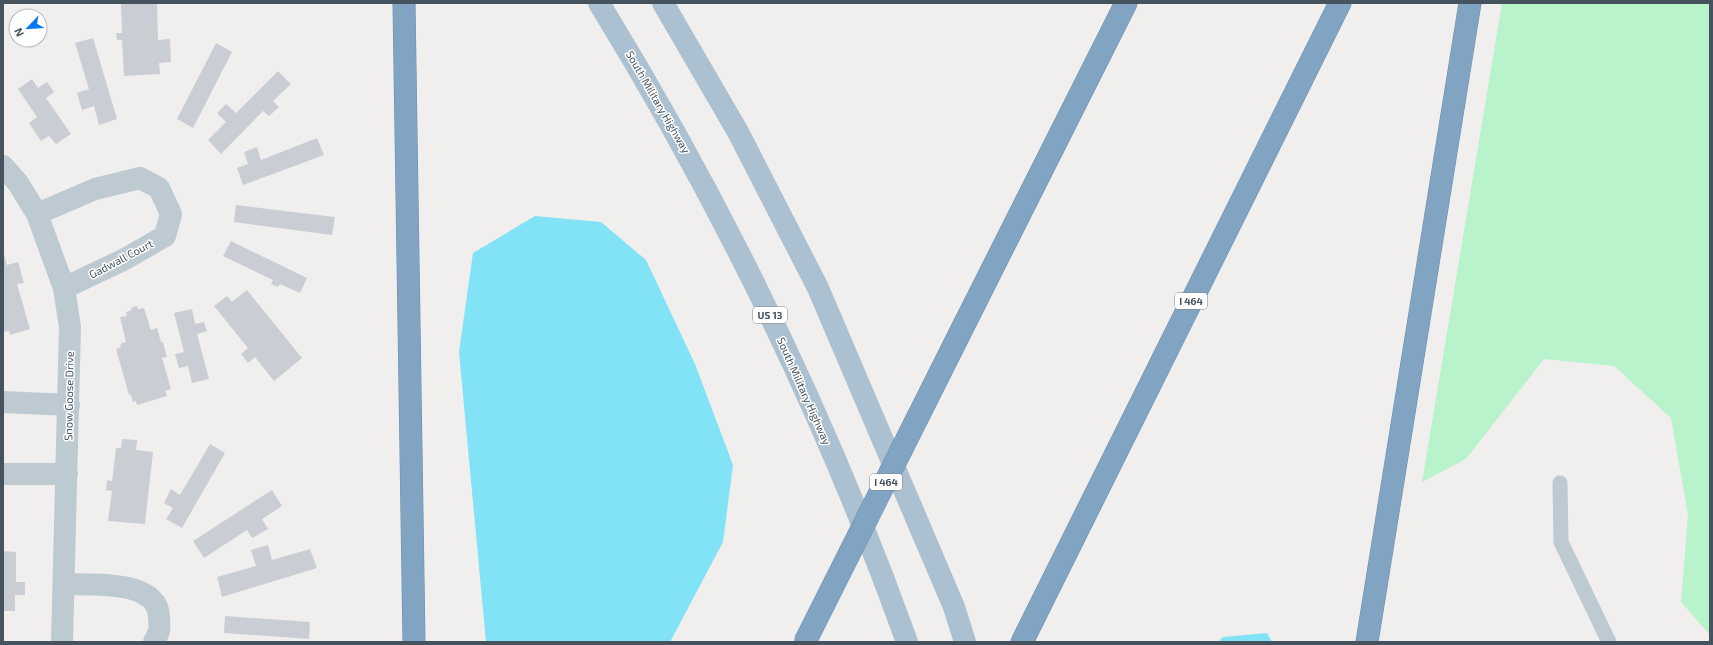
<svg xmlns="http://www.w3.org/2000/svg" width="1713" height="645" font-family="'Exo 2',sans-serif">
<style>
.green{fill:#b8f3cc}
.water{fill:#81e3f5}
.building{fill:#caced4}
.lines{fill:none;stroke-linecap:round;stroke-linejoin:round}
.highway-casing{stroke:#6c8fae;stroke-width:23}
.lane{stroke:#bdcad2;stroke-width:15}
.street{stroke:#bdcad2;stroke-width:22}
.primary{stroke:#abc0d0;stroke-width:22}
.highway{stroke:#81a4c2;stroke-width:22}
.highway-bridge-casing{stroke:#6c8fae;stroke-width:23;stroke-linecap:butt}
.highway-bridge{stroke:#81a4c2;stroke-width:22}
.labels{text-anchor:middle;stroke-width:3;stroke-linejoin:round;paint-order:stroke}
.shield{fill:#fff;stroke:#7d878e;stroke-width:1}
.shield-label{font-size:10px;font-weight:bold;fill:#45535e}
.street-label{font-size:11px;fill:#45535e;stroke:#fff}
</style>
<rect width="100%" height="100%" fill="#f1eeee"/>
<path class="green" d="M 1502,3 L 1710,3 L 1710,635 L 1681,602 L 1688,515 L 1671,418 L 1614,366 L 1544,359 L 1466,459 L 1422,482 Z"/>
<path class="water" d="M 535,216 L 601,222 L 646,260 L 695,364 L 733,465 L 723,542 L 670,642 L 486,642 L 459,352 L 473,253 Z
M 1267,633 L 1272,642 L 1218,642 L 1223,637 Z"/>
<path class="building" d="M 121,3 L 157,3 L 158,40 L 170,39 L 171,62 L 159,63 L 160,74 L 124,76 L 122,40 L 117,40 L 116,33 L 122,33 Z
M 93,38 L 117,119 L 99,125 L 94,106 L 82,110 L 77,93 L 89,89 L 75,43 Z
M 216,43 L 232,52 L 193,128 L 177,119 Z
M 278,71 L 291,84 L 273,101 L 279,107 L 269,116 L 263,111 L 221,154 L 208,140 L 226,122 L 217,113 L 226,104 L 236,113 Z
M 32,79 L 38,88 L 47,82 L 54,92 L 46,98 L 71,134 L 56,144 L 49,136 L 41,141 L 29,123 L 37,117 L 18,89 Z
M 317,138 L 324,155 L 243,185 L 237,168 L 248,164 L 244,152 L 257,147 L 261,160 Z
M 236,205 L 335,217 L 332,235 L 234,222 Z
M 231,241 L 307,278 L 300,293 L 280,284 L 278,287 L 271,284 L 273,280 L 223,256 Z
M 3,251 L 7,265 L 18,262 L 24,283 L 17,284 L 30,329 L 10,335 L 9,331 L 3,332 Z
M 247,290 L 302,358 L 274,381 L 255,357 L 248,363 L 241,354 L 248,348 L 214,306 L 227,296 L 232,302 Z
M 137,306 L 138,309 L 144,308 L 151,330 L 157,328 L 161,342 L 163,342 L 167,357 L 162,358 L 171,389 L 165,391 L 167,396 L 137,405 L 136,401 L 133,402 L 131,395 L 129,395 L 116,349 L 121,347 L 120,344 L 126,342 L 120,317 L 127,316 L 126,312 L 132,310 L 131,308 Z
M 192,309 L 195,324 L 204,322 L 207,331 L 197,334 L 209,379 L 192,383 L 188,366 L 179,368 L 175,354 L 184,352 L 174,313 Z
M 122,439 L 137,440 L 136,450 L 153,452 L 145,524 L 108,521 L 112,491 L 106,490 L 107,480 L 112,481 L 116,448 L 121,448 Z
M 210,444 L 225,453 L 182,528 L 166,519 L 173,508 L 164,503 L 171,489 L 180,495 Z
M 272,490 L 282,506 L 262,519 L 268,529 L 252,538 L 247,530 L 204,558 L 193,541 Z
M 268,545 L 272,560 L 310,549 L 317,568 L 222,597 L 217,577 L 256,566 L 251,550 Z
M 3,551 L 16,552 L 16,582 L 25,582 L 25,595 L 15,595 L 15,611 L 3,611 Z
M 225,616 L 310,622 L 309,639 L 224,633 Z"/>
<g class="lines">
<defs>
<path id="highway" d="M 404,3 L 414,642
M 966,321 L 1126,3
M 1022,642 L 1340,3
M 1367,642 L 1470,3"/>
</defs>
<use href="#highway" class="highway-casing"/>
<path class="lane" d="M 1560,483 L 1561,542 L 1609,642"/>
<path class="street" d="M 3,166 L 18,183 L 37,214 L 64,288 L 70,327 L 62,642
M 37,214 L 95,189 L 140,178 L 159,188 L 171,214 L 165,236 L 125,259 L 64,288
M 3,402 L 69,405
M 3,474 L 67,474
M 64,584 C 90,585 157,579 159,616 C 160,629 160,631 154,642"/>
<path class="primary" d="M 599,3 C 723,205 827,419 907,642
M 663,3 L 738,132 L 818,288 L 954,607 L 965,642"/>
<use href="#highway" class="highway"/>
<defs>
<path id="highway-bridge" d="M 805,642 L 966,321"/>
</defs>
<use href="#highway-bridge" class="highway-bridge-casing"/>
<use href="#highway-bridge" class="highway-bridge"/>
</g>
<g class="labels">
<g class="shield">
<rect x="1175" y="293" width="32" height="16" rx="3"/>
<rect x="753" y="307" width="34" height="16" rx="3"/>
<rect x="870" y="474" width="32" height="16" rx="3"/>
</g>
<g class="shield-label">
<text x="1191" y="305">I 464</text>
<text x="770" y="319">US 13</text>
<text x="886" y="486">I 464</text>
</g>
<g class="street-label">
<text transform="translate(658 102) rotate(60)" y="4">South Military Highway</text>
<text transform="translate(121 259) rotate(-28)" y="4">Gadwall Court</text>
<text transform="translate(804 391) rotate(66)" y="4">South Military Highway</text>
<text transform="translate(69 396) rotate(-89)" y="4">Snow Goose Drive</text>
</g>
</g>
<rect width="1713" height="645" fill="none" stroke="#45535e" stroke-width="8"/>
<g transform="translate(28 28) rotate(245)"><circle r="19" fill="#ffffff" stroke="#b5babf"/>
<path d="M0-3L7 15L0 10L-7 15Z" fill="#077af3"/>
<text y="-6" font-size="11" font-weight="bold" text-anchor="middle" fill="#45535e">N</text>
</g>
</svg>
